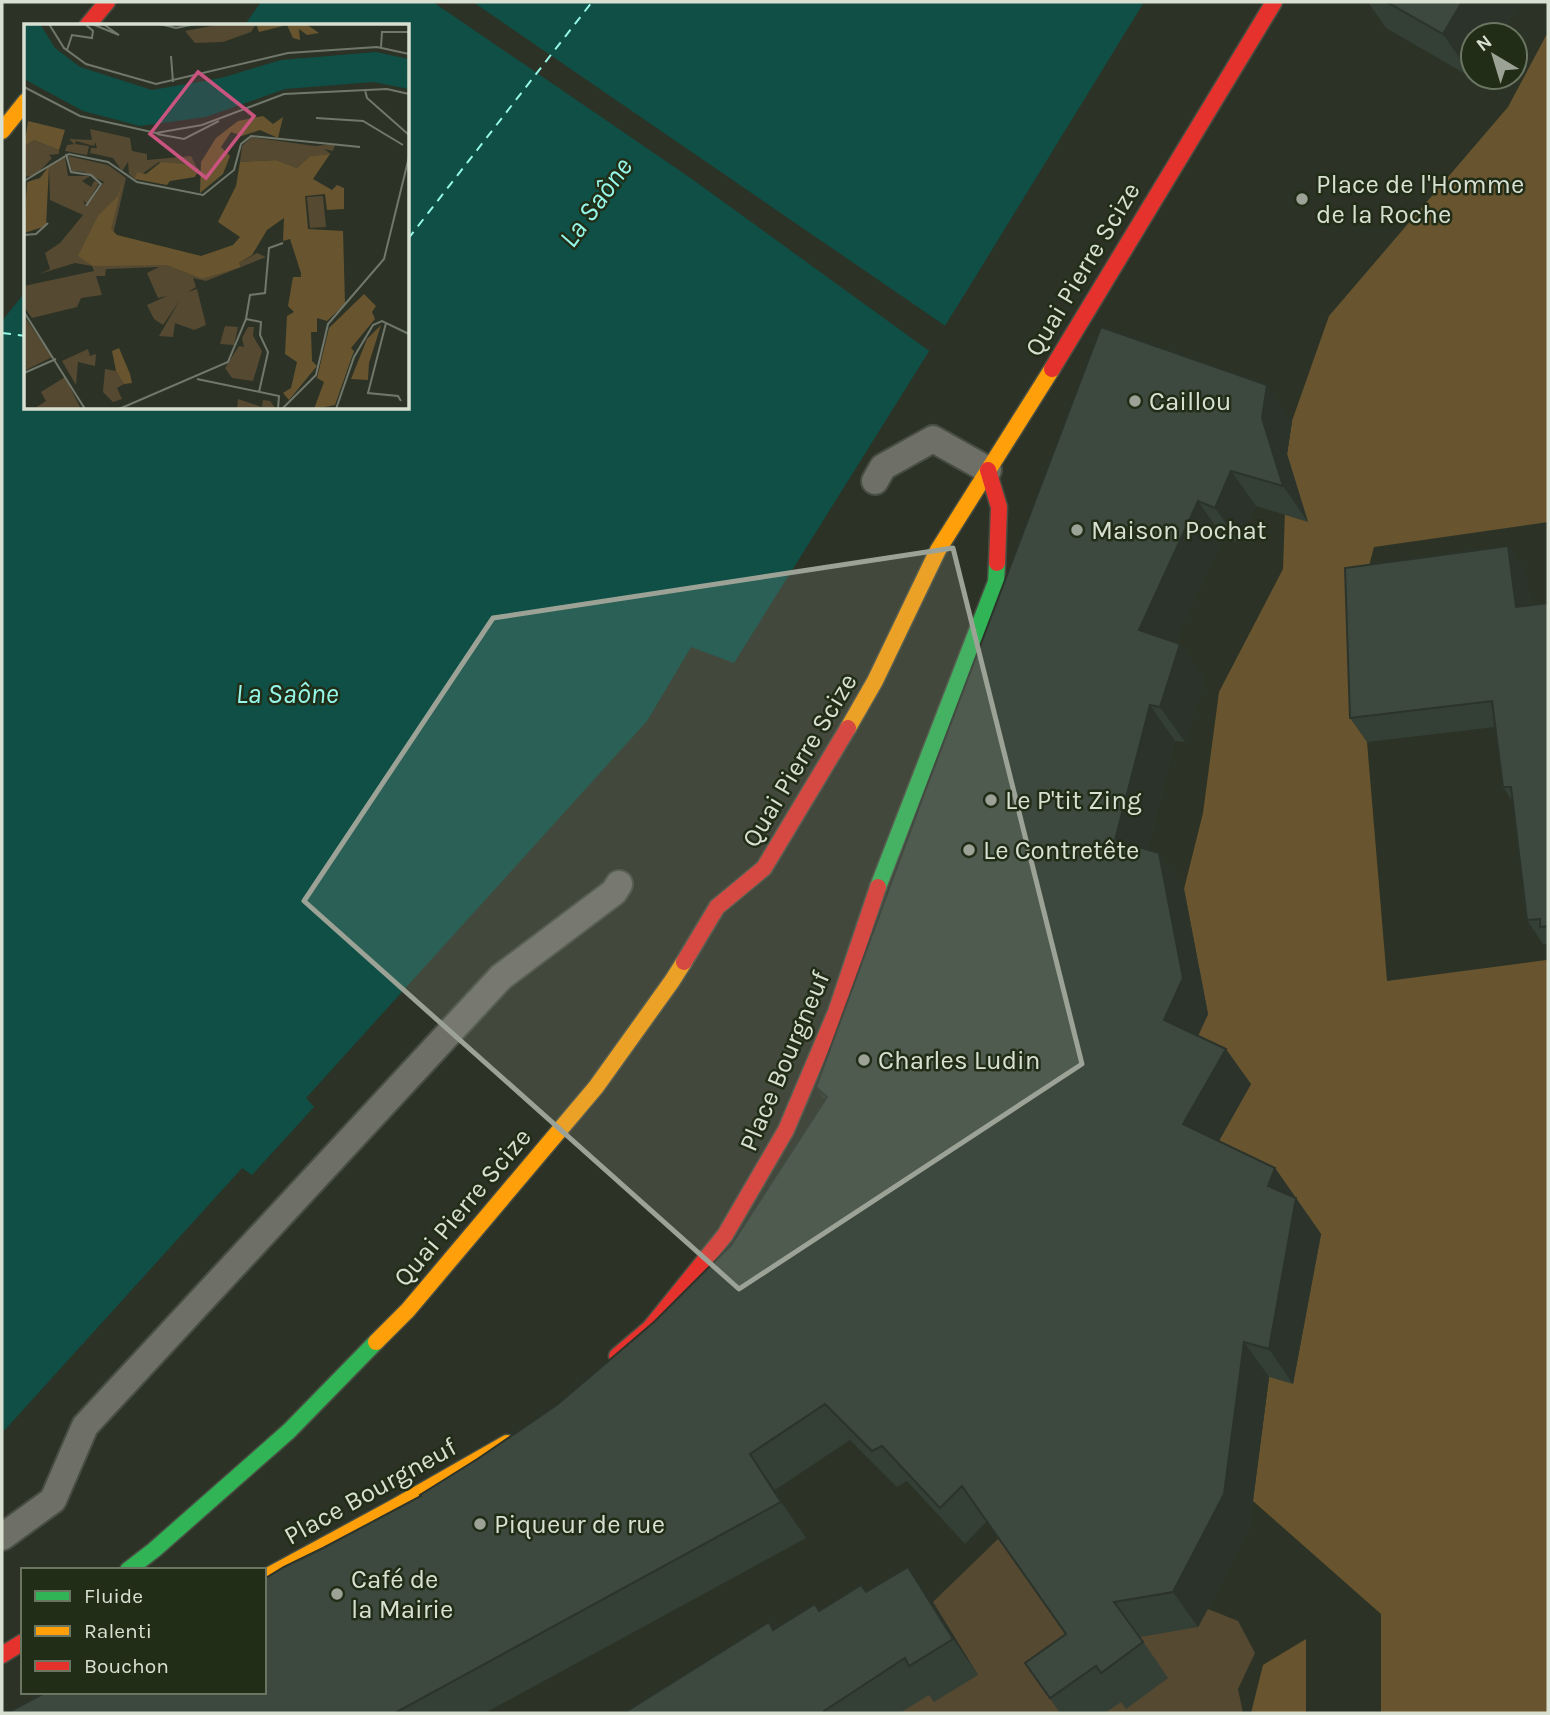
<svg xmlns="http://www.w3.org/2000/svg" width="1550" height="1715" font-family="Karla,sans-serif">
<style>
.green{fill:#554932}
.forest{fill:#68552f}
.water{fill:#0f4f46}
.pier{fill:#2c3326}
.lines{fill:none;stroke-linecap:round;stroke-linejoin:round}
.ferry{stroke:#95f7e8;stroke-width:2;stroke-dasharray:9 7;stroke-linecap:butt}
.lane-casing{stroke:#484e42;stroke-width:30}
.fast-casing{stroke:#484e42;stroke-width:19}
.slow-casing{stroke:#484e42;stroke-width:19}
.jam-casing{stroke:#484e42;stroke-width:19}
.lane{stroke:#6e6f67;stroke-width:26}
.fast{stroke:#30b455;stroke-width:16}
.slow{stroke:#ff9f0a;stroke-width:16}
.jam{stroke:#e5322d;stroke-width:16}
.wall{fill:#343f35}
.shaded-wall{fill:#2b332b}
.building{fill:#3d493e;stroke:#2b332b;stroke-width:2}
.marked{fill:#9ca396;fill-opacity:0.2;stroke:#9ca396;stroke-width:5;stroke-linejoin:round}
.poi-dot{fill:#9ca396;stroke:#212d17;stroke-width:2.5}
.labels{text-anchor:middle;stroke-width:5;stroke-linejoin:round;paint-order:stroke}
.poi-label{font-size:26px;fill:#d8e0d2;stroke:#212d17;text-anchor:start}
.street-label{font-size:26px;fill:#d8e0d2;stroke:#212d17}
.water-label{font-size:28px;font-style:italic;fill:#95f7e8;stroke:#212d17}
.inset-river{fill:none;stroke:#0f4f46;stroke-width:3.5}
.inset-road{fill:none;stroke:#71786b;stroke-width:2}
.view{fill:#c9547f;fill-opacity:0.15;stroke:#c9547f;stroke-width:3.5}
.inset-edge{fill:none;stroke:#d8e0d2;stroke-width:3.5}
</style>
<rect width="100%" height="100%" fill="#2c3326"/>
<path class="green" d="M 999,1538 L 1198,1627 L 1208,1609 L 1238,1621 L 1255,1653 L 1238,1689 L 1243,1713 L 803,1713 L 933,1602 Z"/>
<path class="forest" d="M 1548,32 L 1548,522 L 1374,547 L 1362,592 L 1367,742 L 1387,981 L 1546,960 L 1548,961 L 1548,1713 L 1381,1713 L 1381,1614 L 1253,1501 L 1269,1377 L 1206,1164 L 1183,893 L 1203,813 L 1219,692 L 1283,569 L 1287,454 L 1292,421 L 1329,316 L 1508,107 Z
M 1306,1639 L 1306,1713 L 1251,1713 L 1263,1665 Z"/>
<path class="water" d="M 261,2 L 1144,2 L 966,292 L 734,663 L 691,647 L 647,721 L 306,1098 L 314,1107 L 252,1175 L 242,1168 L 2,1433 L 2,321 L 26,291 L 26,408 L 408,408 L 408,26 L 244,26 Z"/>
<path class="pier" d="M 433,2 L 473,2 L 947,327 L 932,353 L 689,177 Z"/>
<g class="lines">
<path class="ferry" d="M 408,239 L 592,2
M 2,333 L 26,336
M 2,519 L 2,535"/>
<defs>
<path id="lane" d="M 875,481 L 883,467 L 933,439 L 988,470
M 2,1537 L 53,1500 L 85,1426 L 501,977 L 614,892 L 619,884"/>
<path id="fast" d="M 878,887 L 996,582 L 997,563
M 128,1570 L 154,1550 L 289,1431 L 376,1342"/>
<path id="slow" d="M 2,131 L 26,101
M 848,728 L 875,681 L 938,550 L 1052,369
M 376,1342 L 408,1310 L 596,1087 L 672,981 L 684,962
M 264,1578 L 393,1508 L 507,1443"/>
<path id="jam" d="M 87,26 L 107,2
M 1052,369 L 1274,2
M 988,470 L 999,507 L 997,563
M 684,962 L 717,907 L 764,868 L 848,728
M 617,1356 L 650,1328 L 725,1235 L 786,1130 L 836,1012 L 878,887
M 2,1655 L 23,1642"/>
</defs>
<use href="#lane" class="lane-casing"/>
<use href="#fast" class="fast-casing"/>
<use href="#slow" class="slow-casing"/>
<use href="#jam" class="jam-casing"/>
<use href="#lane" class="lane"/>
<use href="#fast" class="fast"/>
<use href="#slow" class="slow"/>
<use href="#jam" class="jam"/>
</g>
<path class="wall" d="M 1368,2 L 1519,2 L 1474,79 L 1386,28 Z
M 1101,327 L 1292,421 L 1287,454 L 1308,522 L 1256,506 L 1240,543 L 1223,537 L 1175,642 L 1180,644 L 1205,679 L 1185,742 L 1175,741 L 1147,850 L 1159,853 L 1184,889 L 1208,1014 L 1198,1036 L 1251,1084 L 1219,1141 L 1275,1168 L 1321,1234 L 1293,1384 L 1269,1377 L 1249,1530 L 1198,1627 L 1140,1637 L 1168,1678 L 1126,1709 L 1121,1702 L 1105,1713 L 1060,1713 L 1025,1663 L 1066,1634 L 987,1521 L 965,1544 L 907,1481 L 897,1487 L 850,1440 L 775,1490 L 806,1538 L 485,1713 L 7,1713 L 264,1692 L 323,1548 L 421,1496 L 558,1404 L 654,1322 L 731,1245 L 825,1100 L 816,1087 Z
M 1508,546 L 1525,570 L 1530,605 L 1548,603 L 1548,944 L 1543,944 L 1527,920 L 1513,802 L 1503,787 L 1495,727 L 1367,742 L 1350,718 Z
M 866,1592 L 933,1602 L 978,1675 L 934,1702 L 929,1695 L 900,1713 L 624,1713 L 774,1629 Z"/>
<path class="shaded-wall" d="M 1462,2 L 1519,2 L 1499,35 L 1473,35 L 1473,77 L 1475,77 L 1474,79 L 1443,34 Z
M 1267,385 L 1292,421 L 1287,454 L 1308,522 L 1283,486 L 1262,418 Z
M 1231,471 L 1256,506 L 1240,543 L 1215,508 Z
M 1198,501 L 1223,537 L 1164,666 L 1139,630 Z
M 1508,546 L 1525,570 L 1533,631 L 1516,607 Z
M 1180,644 L 1205,679 L 1185,742 L 1160,707 Z
M 1150,705 L 1175,741 L 1140,876 L 1115,840 Z
M 1159,853 L 1184,889 L 1208,1014 L 1189,1056 L 1164,1020 Z
M 1226,1049 L 1251,1084 L 1208,1160 L 1183,1124 Z
M 1275,1168 L 1321,1234 L 1293,1384 L 1269,1349 L 1268,1186 Z
M 1244,1342 L 1269,1377 L 1249,1530 L 1198,1627 L 1173,1592 Z
M 750,1454 L 775,1490 L 806,1538 L 781,1502 Z
M 908,1567 L 933,1602 L 978,1675 L 953,1639 Z"/>
<path class="building" d="M 1387,2 L 1462,2 L 1443,34 Z
M 1101,327 L 1267,385 L 1262,418 L 1283,486 L 1231,471 L 1215,508 L 1198,501 L 1139,630 L 1180,644 L 1160,707 L 1150,705 L 1115,840 L 1159,853 L 1183,978 L 1164,1020 L 1226,1049 L 1183,1124 L 1275,1168 L 1268,1186 L 1296,1198 L 1269,1349 L 1244,1342 L 1224,1494 L 1173,1592 L 1114,1602 L 1143,1642 L 1101,1673 L 1096,1666 L 1050,1698 L 1025,1663 L 1066,1634 L 962,1486 L 940,1508 L 882,1446 L 872,1451 L 825,1404 L 750,1454 L 781,1502 L 395,1713 L 7,1713 L 46,1692 L 264,1692 L 264,1579 L 284,1567 L 323,1548 L 421,1496 L 420,1495 L 479,1458 L 558,1404 L 654,1322 L 731,1245 L 827,1097 L 816,1087 L 922,799 Z
M 1508,546 L 1516,607 L 1548,603 L 1548,926 L 1540,927 L 1540,919 L 1527,920 L 1511,787 L 1503,787 L 1492,701 L 1350,718 L 1345,568 Z
M 908,1567 L 953,1639 L 909,1666 L 905,1658 L 824,1711 L 825,1713 L 624,1713 L 769,1622 L 773,1630 L 815,1604 L 819,1611 L 861,1585 L 866,1592 Z"/>
<path class="marked" d="M 953,548 L 1082,1064 L 739,1289 L 304,901 L 493,618 Z"/>
<g class="poi-dot">
<circle cx="1302" cy="199" r="7"/>
<circle cx="1135" cy="401" r="7"/>
<circle cx="1077" cy="530" r="7"/>
<circle cx="991" cy="800" r="7"/>
<circle cx="969" cy="850" r="7"/>
<circle cx="864" cy="1060" r="7"/>
<circle cx="480" cy="1524" r="7"/>
<circle cx="337" cy="1594" r="7"/>
</g>
<g class="labels">
<g class="poi-label">
<text x="1316" y="193">Place de l'Homme<tspan x="1316" dy="30">de la Roche</tspan></text>
<text x="1149" y="410">Caillou</text>
<text x="1091" y="539">Maison Pochat</text>
<text x="1005" y="809">Le P'tit Zing</text>
<text x="983" y="859">Le Contretête</text>
<text x="878" y="1069">Charles Ludin</text>
<text x="494" y="1533">Piqueur de rue</text>
<text x="351" y="1588">Café de<tspan x="351" dy="30">la Mairie</tspan></text>
</g>
<g class="street-label">
<text transform="translate(1082 269) rotate(-59)" y="9">Quai Pierre Scize</text>
<text transform="translate(799 760) rotate(-59)" y="9">Quai Pierre Scize</text>
<text transform="translate(784 1061) rotate(-67)" y="9">Place Bourgneuf</text>
<text transform="translate(462 1207) rotate(-50)" y="9">Quai Pierre Scize</text>
<text transform="translate(370 1491) rotate(-29)" y="9">Place Bourgneuf</text>
</g>
<g class="water-label">
<text transform="translate(595 202) rotate(-54)" y="10">La Saône</text>
<text x="287" y="703">La Saône</text>
</g>
</g>
<g transform="translate(24 24)">
<rect width="385" height="385" fill="#2c3326"/>
<path d="M 198,0 L 232,0 L 227,8 L 199,18 L 171,19 L 161,7 ZM 66,105 L 106,114 L 108,127 L 123,130 L 123,136 L 167,132 L 173,144 L 135,138 L 111,155 L 105,150 L 104,138 L 98,147 L 89,134 L 66,129 L 67,124 L 73,124 L 71,118 L 70,122 L 52,117 L 51,120 L 65,122 L 63,131 L 41,127 L 43,121 L 50,120 L 45,115 L 68,116 ZM 227,113 L 291,122 L 311,120 L 309,127 L 300,125 L 307,130 L 286,132 L 273,144 L 252,136 L 216,138 L 218,122 ZM 10,116 L 35,126 L 35,130 L 25,131 L 28,134 L 12,151 L 0,153 L 0,123 ZM 44,132 L 84,141 L 102,154 L 82,241 L 142,241 L 178,255 L 217,242 L 215,239 L 233,229 L 242,233 L 182,257 L 169,254 L 172,263 L 164,268 L 173,265 L 182,301 L 170,306 L 151,299 L 149,313 L 135,312 L 156,276 L 139,301 L 130,295 L 123,281 L 143,272 L 134,274 L 123,249 L 135,243 L 82,245 L 81,252 L 72,252 L 78,271 L 57,274 L 53,283 L 8,294 L 0,283 L 0,262 L 70,247 L 68,242 L 51,239 L 15,250 L 26,245 L 21,229 L 36,219 L 59,191 L 26,176 L 25,142 L 41,133 L 44,152 L 66,152 L 58,157 L 67,163 L 70,157 L 75,159 L 63,180 L 59,176 L 62,183 L 80,158 L 60,148 L 48,147 ZM 299,172 L 302,203 L 286,204 L 283,173 ZM 0,292 L 28,333 L 0,347 ZM 201,302 L 214,303 L 210,321 L 196,320 ZM 224,303 L 230,303 L 229,312 L 238,327 L 229,357 L 208,354 L 201,344 L 215,322 L 220,323 L 218,314 ZM 64,325 L 66,332 L 72,330 L 71,342 L 54,338 L 52,361 L 38,337 ZM 81,345 L 92,347 L 100,360 L 93,364 L 98,375 L 89,378 L 79,368 ZM 41,353 L 57,385 L 10,385 L 22,377 L 17,368 ZM 214,375 L 238,383 L 239,376 L 246,377 L 252,385 L 213,385 Z" fill="#554932"/>
<path d="M 232,0 L 282,0 L 295,9 L 283,11 L 275,5 L 276,16 L 269,14 L 263,1 L 235,8 ZM 239,92 L 249,100 L 259,93 L 254,114 L 236,106 L 218,112 L 207,108 L 197,123 L 206,132 L 199,150 L 176,169 L 177,138 L 192,114 L 214,97 ZM 4,97 L 41,106 L 35,126 L 10,116 L 0,123 ZM 306,130 L 289,155 L 308,166 L 313,161 L 320,164 L 320,185 L 303,186 L 301,170 L 281,172 L 284,205 L 319,207 L 321,280 L 303,297 L 293,294 L 293,308 L 287,308 L 288,337 L 293,342 L 265,376 L 259,369 L 267,364 L 273,338 L 261,330 L 263,292 L 270,288 L 264,282 L 269,253 L 277,253 L 277,249 L 266,215 L 259,217 L 260,194 L 243,206 L 228,231 L 215,239 L 217,243 L 178,255 L 142,241 L 69,242 L 54,232 L 74,192 L 94,172 L 100,153 L 87,205 L 93,211 L 177,232 L 209,221 L 216,213 L 194,198 L 212,162 L 216,138 L 252,136 L 273,144 L 286,132 ZM 137,138 L 159,140 L 175,145 L 171,153 L 146,157 L 143,161 L 111,155 L 113,148 L 122,150 ZM 25,142 L 22,202 L 0,209 L 3,158 L 16,154 ZM 340,270 L 352,282 L 348,288 L 351,295 L 327,324 L 330,327 L 311,381 L 290,385 L 300,358 L 293,354 L 305,304 ZM 357,301 L 345,339 L 344,356 L 327,355 L 343,315 ZM 95,324 L 106,350 L 108,359 L 100,360 L 92,347 L 88,327 Z" fill="#68552f"/>
<path d="M 0,0 L 16,0 L 31,24 L 56,43 L 128,66 L 197,54 L 257,36 L 352,28 L 385,35 L 385,65 L 349,58 L 261,65 L 182,93 L 116,102 L 59,87 L 0,55 Z" fill="#0f4f46"/>
<path class="inset-river" d="M 0,9 L 34,48 L 115,75 L 149,75 L 165,60 L 180,69 L 308,47 L 355,45 L 385,50"/>
<path class="inset-road" d="M 25,0 L 40,24 L 62,40 L 132,60 L 264,29 L 353,23 L 385,30M 68,0 L 95,11 L 79,0M 136,0 L 152,4 L 171,0M 357,23 L 358,8 L 385,8M 43,26 L 48,11 L 68,14 L 69,7 L 61,0M 147,32 L 149,58M 0,63 L 56,92 L 132,109 L 178,101 L 260,70 L 363,65 L 385,70M 341,66 L 343,74 L 385,111M 292,94 L 339,97 L 379,121M 133,110 L 160,115 L 195,97M 42,130 L 47,148 L 67,151 L 77,160 L 62,182M 0,157 L 45,130 L 84,138 L 113,158 L 179,171 L 210,146 L 217,120 L 227,112 L 336,123M 0,211 L 12,210 L 24,199M 0,288 L 61,385M 222,295 L 237,298 L 236,311 L 244,328 L 235,368M 362,299 L 344,369 L 374,372 L 377,377M 0,349 L 32,335M 173,355 L 255,372 L 254,385M 95,385 L 204,338 L 222,295 L 226,271 L 241,269 L 245,224 L 259,219M 258,385 L 292,351 L 304,300 L 360,235 L 385,133M 312,385 L 330,333 L 349,301 L 358,297 L 385,310"/>
<path class="view" d="M 174,48 L 230,92 L 182,154 L 126,110 Z"/>
<rect width="385" height="385" class="inset-edge"/>
</g>
<rect width="1550" height="1715" fill="none" stroke="#d8e0d2" stroke-width="7"/>
<rect x="21" y="1568" width="245" height="126" fill="#212d17" stroke="#6a7562" stroke-width="2"/>
<rect x="35" y="1591" width="35" height="10" fill="#30b455" stroke="#6a7562" stroke-width="2"/>
<text x="84" y="1603" font-size="21" fill="#d8e0d2">Fluide</text>
<rect x="35" y="1626" width="35" height="10" fill="#ff9f0a" stroke="#6a7562" stroke-width="2"/>
<text x="84" y="1638" font-size="21" fill="#d8e0d2">Ralenti</text>
<rect x="35" y="1661" width="35" height="10" fill="#e5322d" stroke="#6a7562" stroke-width="2"/>
<text x="84" y="1673" font-size="21" fill="#d8e0d2">Bouchon</text>
<g transform="translate(1494 56) rotate(322)"><circle r="33" fill="#212d17" stroke="#6a7562" stroke-width="2"/>
<path d="M0-5L12 26L0 18L-12 26Z" fill="#9ca396"/>
<text y="-10" font-size="19" font-weight="bold" text-anchor="middle" fill="#d8e0d2">N</text>
</g>
</svg>
